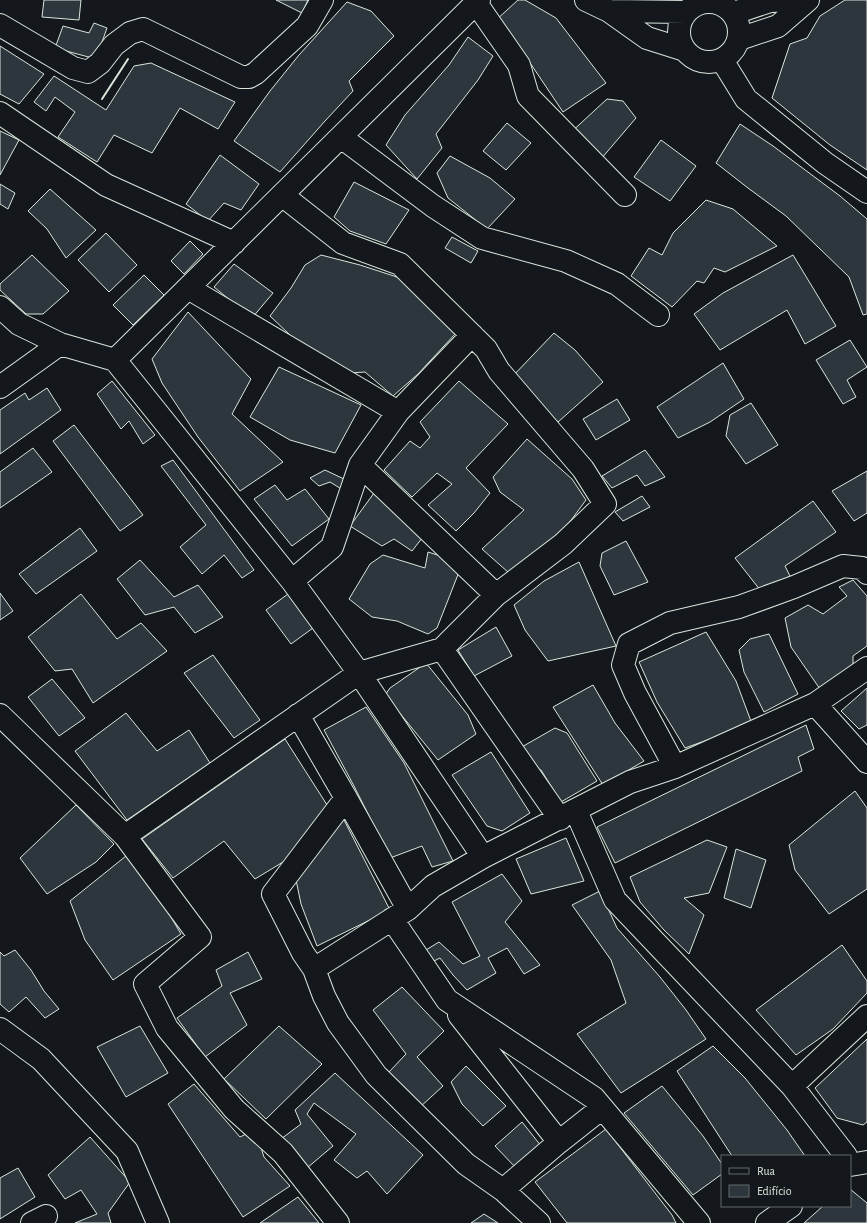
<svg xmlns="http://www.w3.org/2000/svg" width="867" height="1223" font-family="'Alegreya Sans',sans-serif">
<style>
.building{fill:#2c363c;stroke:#d8e6dc}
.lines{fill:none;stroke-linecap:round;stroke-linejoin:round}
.minor-casing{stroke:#d8e6dc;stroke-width:24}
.major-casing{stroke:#d8e6dc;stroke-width:24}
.minor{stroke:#14181c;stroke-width:22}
.major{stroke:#14181c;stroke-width:22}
.wall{stroke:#d8e6dc;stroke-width:2}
</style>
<rect width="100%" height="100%" fill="#14181c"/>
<path class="building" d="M 44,0 L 81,0 L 79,20 L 42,17 Z
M 276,0 L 308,0 L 302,13 Z
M 518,0 L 525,0 L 556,18 L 606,83 L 563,112 L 514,39 L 495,21 Z
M 845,0 L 867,0 L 867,170 L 830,145 L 772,98 L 790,44 L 807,38 L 820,16 Z
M 347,2 L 371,11 L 394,36 L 349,81 L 353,91 L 325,121 L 280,172 L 234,141 L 270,91 L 299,55 Z
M 94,23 L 107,28 L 96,59 L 55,48 L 63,26 L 89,33 Z
M 468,37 L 493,56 L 478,80 L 436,134 L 442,148 L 417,179 L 386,145 L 405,115 L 449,65 Z
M 0,46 L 44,74 L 19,104 L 0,94 Z
M 151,63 L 235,102 L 218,129 L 180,108 L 152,153 L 114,135 L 97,162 L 58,137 L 75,112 L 55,97 L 46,111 L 34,102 L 54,76 L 106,110 L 134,66 Z
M 607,99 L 623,101 L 636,118 L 601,159 L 568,135 Z
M 507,123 L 531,143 L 506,170 L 483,151 Z
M 740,124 L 773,146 L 840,196 L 867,219 L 867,314 L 863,315 L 849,277 L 786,216 L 748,188 L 716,163 Z
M 0,131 L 19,140 L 0,175 Z
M 661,140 L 696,166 L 670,201 L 634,177 Z
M 220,155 L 259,184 L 241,210 L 224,203 L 208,221 L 186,204 Z
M 450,156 L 490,178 L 515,199 L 487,229 L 448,198 L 437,173 Z
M 354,182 L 409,210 L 386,244 L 350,231 L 334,217 Z
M 0,184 L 15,193 L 8,209 L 0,204 Z
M 50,189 L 96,230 L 66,258 L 47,229 L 28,211 Z
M 706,200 L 733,209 L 777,246 L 725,272 L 714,268 L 704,283 L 697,281 L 672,307 L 631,276 L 649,248 L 662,255 L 673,233 Z
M 106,233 L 137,265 L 109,292 L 78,260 Z
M 452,237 L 478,251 L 471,263 L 445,248 Z
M 190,241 L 203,254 L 184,274 L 171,261 Z
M 32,255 L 69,291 L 43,314 L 26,314 L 0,290 L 0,284 Z
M 321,255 L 360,265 L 397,277 L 456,333 L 418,374 L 393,396 L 365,372 L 351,373 L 299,348 L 289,334 L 270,316 L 291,288 L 305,265 Z
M 793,255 L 836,326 L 805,344 L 787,310 L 720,350 L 694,314 L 723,293 Z
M 234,264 L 273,293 L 252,318 L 214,287 Z
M 144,275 L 164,295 L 133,325 L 113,305 Z
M 188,312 L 251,379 L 232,414 L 283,462 L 240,491 L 198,437 L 162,383 L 152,359 Z
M 554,333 L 575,350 L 603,382 L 558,422 L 511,378 Z
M 850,340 L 867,367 L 847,380 L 856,397 L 843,404 L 816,360 Z
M 723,363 L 744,399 L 710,422 L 678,438 L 657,407 Z
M 279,367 L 361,405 L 335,453 L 290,440 L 250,417 Z
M 112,381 L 155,435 L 143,444 L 129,421 L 121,429 L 97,394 Z
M 459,381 L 508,424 L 466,468 L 490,493 L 474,513 L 456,531 L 428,505 L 452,484 L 437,473 L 412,497 L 384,470 L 410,441 L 420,448 L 430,437 L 420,422 Z
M 47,388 L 61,410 L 0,454 L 0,410 L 25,393 L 29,400 Z
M 617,399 L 630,420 L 596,440 L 583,419 Z
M 751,403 L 778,445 L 746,464 L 726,436 L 730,415 Z
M 74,425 L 143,515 L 120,531 L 53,441 Z
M 527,439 L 572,479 L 586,500 L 566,527 L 509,573 L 482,549 L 524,510 L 500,492 L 493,477 Z
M 33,448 L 52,472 L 0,508 L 0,472 Z
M 645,450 L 665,477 L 645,486 L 637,475 L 612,488 L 602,476 Z
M 173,460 L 254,570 L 242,578 L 224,555 L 202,574 L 180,547 L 206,525 L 161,466 Z
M 325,470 L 346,480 L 343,490 L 330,482 L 319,486 L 310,478 Z
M 867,471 L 867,513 L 854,521 L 832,491 Z
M 275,485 L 287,500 L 305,489 L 329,519 L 292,546 L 254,499 Z
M 374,493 L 426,533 L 412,551 L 394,539 L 382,546 L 350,526 Z
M 642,496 L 650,507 L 623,521 L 615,512 Z
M 813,501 L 836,532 L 785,566 L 790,576 L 764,595 L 735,558 Z
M 80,528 L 97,551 L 36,594 L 19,574 Z
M 626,541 L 648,582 L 614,595 L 600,566 L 602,553 Z
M 428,552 L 450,559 L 459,572 L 437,628 L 428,634 L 397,621 L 372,617 L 349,599 L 370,564 L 383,555 L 425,568 Z
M 140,560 L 174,597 L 198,585 L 223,617 L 195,633 L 174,607 L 145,615 L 117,579 Z
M 579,562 L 616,646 L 548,661 L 525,630 L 514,605 L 544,581 Z
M 853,580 L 867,596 L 867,646 L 853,656 L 853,668 L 820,689 L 791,647 L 785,618 L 808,605 L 823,614 L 847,596 L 839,587 Z
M 0,593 L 13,611 L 0,620 Z
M 81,594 L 117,639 L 141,623 L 167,651 L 93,703 L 72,669 L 55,671 L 28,637 Z
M 288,594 L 313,628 L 291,644 L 266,610 Z
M 496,627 L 512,656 L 474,676 L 458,650 Z
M 706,632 L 736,681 L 752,724 L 685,748 L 657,702 L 639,662 Z
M 769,634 L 798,694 L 764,712 L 744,672 L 739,650 L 750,639 Z
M 213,655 L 260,720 L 234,738 L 184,673 Z
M 426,663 L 468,715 L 476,734 L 438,760 L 385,695 L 390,688 Z
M 52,679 L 85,718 L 59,736 L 28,697 Z
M 593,685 L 615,723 L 644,761 L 603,785 L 553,707 Z
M 867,688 L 867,725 L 859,729 L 841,711 Z
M 366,707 L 404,763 L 453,861 L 432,867 L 422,846 L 390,858 L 354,786 L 324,730 Z
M 126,713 L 157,751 L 189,730 L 210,763 L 127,820 L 75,751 Z
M 806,725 L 814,749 L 798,757 L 802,771 L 615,863 L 597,827 Z
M 555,728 L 567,733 L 597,781 L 561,802 L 541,770 L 530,768 L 520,748 Z
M 285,739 L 329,808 L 288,859 L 255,879 L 224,841 L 173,878 L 142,839 Z
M 491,752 L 530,813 L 502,831 L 487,826 L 452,775 Z
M 855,791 L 867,808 L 867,889 L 829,914 L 795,870 L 789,845 Z
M 76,805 L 114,844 L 96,862 L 47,894 L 20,858 Z
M 343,818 L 390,910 L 317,946 L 301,904 L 295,875 Z
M 566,838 L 584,881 L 531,894 L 516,859 Z
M 707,840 L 727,847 L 709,893 L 684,898 L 704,915 L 689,954 L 664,930 L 640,902 L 630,877 Z
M 736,849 L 766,860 L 751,908 L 724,898 Z
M 126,856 L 156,892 L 181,934 L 113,980 L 85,940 L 70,901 Z
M 502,874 L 522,901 L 505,922 L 540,965 L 524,974 L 507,948 L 488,958 L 496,973 L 467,990 L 453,975 L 440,958 L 432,962 L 426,950 L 439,942 L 463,964 L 480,956 L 452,902 Z
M 600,891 L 617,928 L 660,977 L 686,1010 L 706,1039 L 621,1093 L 577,1034 L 626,1003 L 611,960 L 572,905 Z
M 842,945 L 867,981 L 867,993 L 833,1029 L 796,1055 L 756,1010 Z
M 15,950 L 31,970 L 44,991 L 59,1009 L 45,1018 L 26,997 L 9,1012 L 0,1004 L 0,952 L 4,956 Z
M 248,952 L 262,979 L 230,993 L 247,1025 L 205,1057 L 177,1018 L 222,986 L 216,970 Z
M 402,987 L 444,1031 L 417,1057 L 443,1086 L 419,1108 L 389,1072 L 406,1054 L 373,1010 Z
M 140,1026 L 168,1073 L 126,1097 L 97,1047 Z
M 279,1026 L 322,1064 L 266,1119 L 224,1079 Z
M 867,1039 L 867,1122 L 863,1125 L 837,1118 L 815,1088 Z
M 713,1046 L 745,1078 L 787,1130 L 805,1156 L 732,1156 L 677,1071 Z
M 466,1066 L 506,1106 L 483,1126 L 462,1104 L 451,1082 Z
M 335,1073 L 423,1155 L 387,1194 L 367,1171 L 357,1178 L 334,1160 L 356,1134 L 314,1103 L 307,1114 L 333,1146 L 307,1168 L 281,1139 L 301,1124 L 295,1110 Z
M 194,1084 L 240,1137 L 248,1133 L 261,1148 L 264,1157 L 290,1186 L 243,1217 L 168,1104 Z
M 662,1086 L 703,1136 L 722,1164 L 722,1174 L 693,1195 L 624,1113 Z
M 522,1122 L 542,1147 L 517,1169 L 495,1146 Z
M 606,1129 L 672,1215 L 676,1223 L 567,1223 L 535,1182 Z
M 90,1137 L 130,1182 L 108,1213 L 111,1223 L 75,1223 L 97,1214 L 81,1190 L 65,1199 L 48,1175 Z
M 18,1168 L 35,1197 L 0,1219 L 0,1178 Z
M 850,1189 L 867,1203 L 867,1223 L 804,1223 L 823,1206 L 850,1206 Z
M 298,1197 L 319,1223 L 260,1223 Z
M 484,1214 L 498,1223 L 471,1223 Z"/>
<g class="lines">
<defs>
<path id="minor" d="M 710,0 L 711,1
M 476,3 L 519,65 L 528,96 L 625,195
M 0,25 L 73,68 L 88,72 L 100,63 L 114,45 L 130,33 L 143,29 L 241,77 L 249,77 L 256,73 L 307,26 L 322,0
M 722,60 L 746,99 L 825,163 L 867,192
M 0,113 L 106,185 L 234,243
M 341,137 L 433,206 L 482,238 L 566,261 L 617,284 L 658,315
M 188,288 L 398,412
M 0,307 L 19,324 L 60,344 L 115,360 L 292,581 L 359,673 L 483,857
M 115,360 L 479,0
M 0,387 L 60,344
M 360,465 L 496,595
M 292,581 L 332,547 L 360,465 L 398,412 L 472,335
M 442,649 L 560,819
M 815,704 L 867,762
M 0,715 L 125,836 L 200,937 L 145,984 L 167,1028 L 234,1109 L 283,1153 L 338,1223
M 298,715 L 346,798 L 273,894 L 303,953 L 314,969 L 324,996 L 338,1023 L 376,1075 L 466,1164 L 503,1190 L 539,1223
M 675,767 L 635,693 L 623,665 L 629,644 L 670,623 L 739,607 L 794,587 L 843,566 L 862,568 L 867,573
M 346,798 L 408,909
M 576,811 L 615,900 L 792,1086 L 846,1156
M 125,836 L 359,673 L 442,649 L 496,595 L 563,544 L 605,504 L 583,469 L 499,371 L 486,349 L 400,264 L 343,243 L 282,195
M 392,919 L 447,1000 L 594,1098 L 699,1223
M 314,969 L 408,909 L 433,886 L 483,857 L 630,782 L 675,767 L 815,704 L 867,668
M 459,1015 L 559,1142 L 602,1108
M 0,1029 L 41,1059 L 127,1151 L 158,1223
M 792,1086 L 867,1016
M 850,1165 L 867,1162
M 503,1190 L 559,1142
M 32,1223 L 46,1216
M 767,1223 L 791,1206"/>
<path id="major" d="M 586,0 L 609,11 L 647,38 L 685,50
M679 32a30 30 0 1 1 60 0a30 30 0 1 1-60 0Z
M 609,11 L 686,12
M 734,13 L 770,1 L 799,0
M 739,39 L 778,26 L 808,0"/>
</defs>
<use href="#minor" class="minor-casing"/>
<use href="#major" class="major-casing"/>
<use href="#minor" class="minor"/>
<use href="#major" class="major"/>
<path class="wall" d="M 102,99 L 128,59"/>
</g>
<rect x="721" y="1155" width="130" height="52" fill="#14181c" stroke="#626a69"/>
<rect x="729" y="1168" width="20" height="6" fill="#14181c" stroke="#626a69"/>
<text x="757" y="1175" font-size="12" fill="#d8e6dc">Rua</text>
<rect x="729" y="1185" width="20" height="12" fill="#2c363c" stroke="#626a69"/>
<text x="757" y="1195" font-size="12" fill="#d8e6dc">Edifício</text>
</svg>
